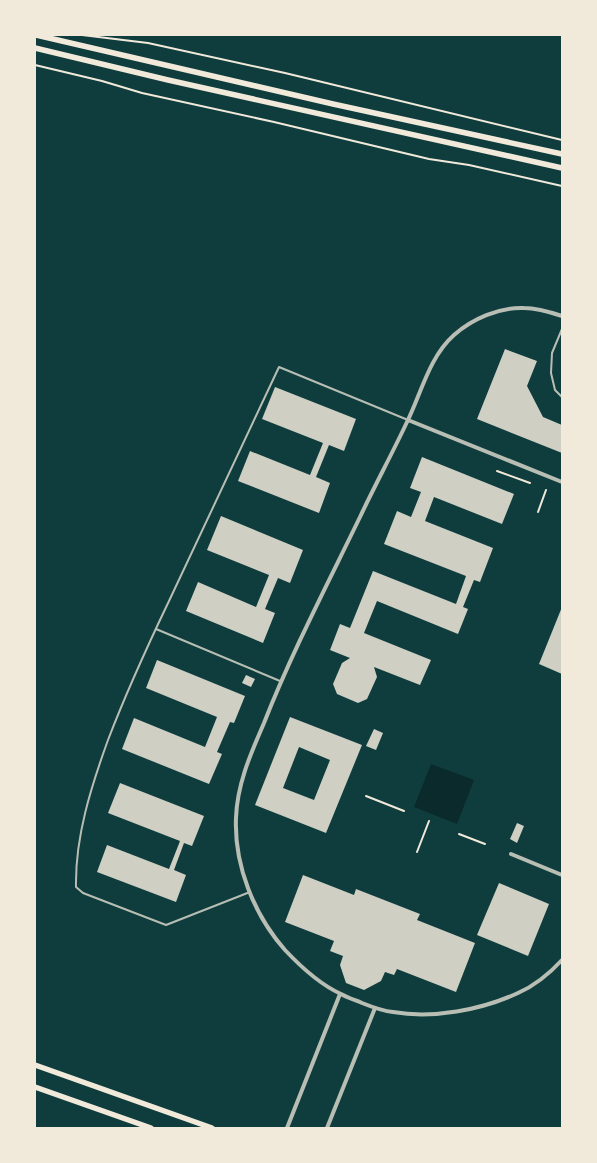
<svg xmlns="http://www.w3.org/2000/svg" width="597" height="1163" font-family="'PT Sans Narrow',sans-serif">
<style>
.water{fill:#0a2a2b}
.building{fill:#cfcfc3;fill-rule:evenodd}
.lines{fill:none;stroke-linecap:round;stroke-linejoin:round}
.path{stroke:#f1e9da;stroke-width:2}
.service{stroke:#b8beb3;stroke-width:2}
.minor{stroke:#b8beb3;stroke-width:4}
.secondary{stroke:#f1e9da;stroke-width:5.5}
</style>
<rect width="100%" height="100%" fill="#0f3d3e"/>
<path class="water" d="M 431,764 L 474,780 L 457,824 L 414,807 Z"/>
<path class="building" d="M 505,349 L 537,361 L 527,386 L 543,417 L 562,425 L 562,453 L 477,419 Z
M 275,387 L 356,419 L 344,451 L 329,445 L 316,477 L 330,483 L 319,513 L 238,481 L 250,451 L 310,475 L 323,443 L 262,419 Z
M 422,457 L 514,494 L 502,524 L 434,497 L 425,521 L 493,548 L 480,582 L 474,580 L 463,607 L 468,609 L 458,634 L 377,601 L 364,633 L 431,660 L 420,685 L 374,667 L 377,677 L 367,699 L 358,703 L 337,694 L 333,684 L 342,663 L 350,658 L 330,650 L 340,624 L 350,628 L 373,571 L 456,604 L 466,576 L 384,544 L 397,511 L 411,517 L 421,492 L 410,488 Z
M 221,516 L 303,550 L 290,583 L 278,578 L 265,609 L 275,613 L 263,643 L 186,611 L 198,582 L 256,607 L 269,575 L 207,550 Z
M 562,607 L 562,674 L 539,664 Z
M 157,660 L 245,696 L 234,723 L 230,722 L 217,752 L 222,754 L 209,784 L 122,749 L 134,718 L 205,747 L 217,717 L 146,688 Z
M 246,675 L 255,679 L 251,687 L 242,683 Z
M 290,717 L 362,745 L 326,833 L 255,805 ZM 299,747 L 330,760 L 314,800 L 283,788 Z
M 374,729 L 383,733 L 376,750 L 366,746 Z
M 120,783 L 204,816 L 192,846 L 184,843 L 174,870 L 186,875 L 176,902 L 97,872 L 107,845 L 169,869 L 180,841 L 108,813 Z
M 517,823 L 524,826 L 517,843 L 510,839 Z
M 303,875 L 354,895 L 356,889 L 420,914 L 417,920 L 475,943 L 456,992 L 397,969 L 394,975 L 385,972 L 381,981 L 364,990 L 346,983 L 340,965 L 343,956 L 330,951 L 334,941 L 285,922 Z
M 499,883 L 549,904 L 528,956 L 477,935 Z"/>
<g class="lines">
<path class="path" d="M 82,35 L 148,43 L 285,73 L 562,140
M 35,65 L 102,81 L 142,93 L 274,122 L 429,159 L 469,165 L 562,186
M 497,471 L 530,483
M 538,512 L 546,490
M 366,796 L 404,811
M 459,834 L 485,844
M 417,852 L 429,821"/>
<path class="service" d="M 562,329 L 552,353 L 551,373 L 555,390 L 562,397
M 156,629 L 280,681
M 250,892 L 166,925 L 83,893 L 76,887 C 75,837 91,787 108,740 C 126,693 147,647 169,601 C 205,523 242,445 279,367 L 408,420"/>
<path class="minor" d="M 562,316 C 550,312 537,308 524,308 C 499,307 472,319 454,335 C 429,357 421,394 407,422 C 392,454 375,485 360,517 C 327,585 292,652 264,723 C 251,753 237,784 236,818 C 234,865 254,915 285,950 C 301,967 319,984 341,994 C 348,998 355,1000 362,1003 C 372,1007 382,1011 393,1012 C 433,1019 481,1010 518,993 C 534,986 550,973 562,960
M 408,420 L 562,482
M 511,854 L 562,875
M 287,1128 L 340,994
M 327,1128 L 375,1008"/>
<path class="secondary" d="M 36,35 L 333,104 L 562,154
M 35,48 L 168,80 L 562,168
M 35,1065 L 212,1128
M 35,1087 L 151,1128"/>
</g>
<rect width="597" height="1163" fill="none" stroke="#f1e9da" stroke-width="72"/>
</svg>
